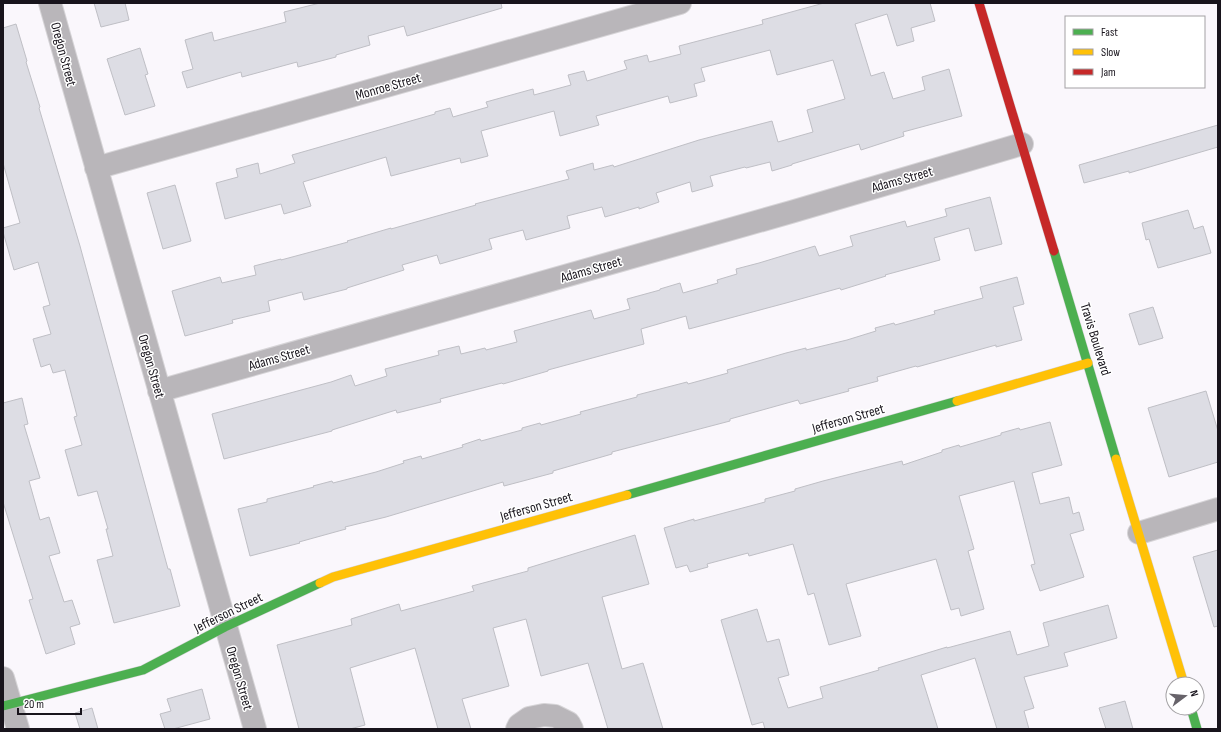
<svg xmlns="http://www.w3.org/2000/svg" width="1221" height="732" font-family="'Sofia Sans Condensed',sans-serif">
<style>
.building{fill:#dddde4;stroke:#bfbfc5}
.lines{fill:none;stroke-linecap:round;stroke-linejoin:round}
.street-casing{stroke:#d6d4d7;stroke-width:24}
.fast-casing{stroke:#d6d4d7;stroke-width:10}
.slow-casing{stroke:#d6d4d7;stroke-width:10}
.jam-casing{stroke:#d6d4d7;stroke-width:10}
.street{stroke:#b9b6ba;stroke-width:22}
.fast{stroke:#4caf50;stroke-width:9}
.slow{stroke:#ffc107;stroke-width:9}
.jam{stroke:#c62828;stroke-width:9}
.labels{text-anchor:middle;stroke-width:3;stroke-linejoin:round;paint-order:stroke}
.street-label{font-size:14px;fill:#18141c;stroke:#fff}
</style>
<rect width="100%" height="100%" fill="#faf7fc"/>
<path class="building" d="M 94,3 L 125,3 L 129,20 L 101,27 Z
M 320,3 L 501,3 L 502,8 L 407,36 L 404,26 L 368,36 L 370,45 L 336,55 L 336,57 L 298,67 L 297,62 L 242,77 L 241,72 L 187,88 L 182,72 L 193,69 L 185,40 L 212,32 L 214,41 L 286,22 L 284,12 Z
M 824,3 L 930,3 L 935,21 L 911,28 L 914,41 L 897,46 L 887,14 L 855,24 L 871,76 L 884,72 L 893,99 L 925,90 L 922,77 L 949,69 L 962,116 L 903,132 L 904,136 L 861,150 L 859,144 L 792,164 L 792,165 L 772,171 L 770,162 L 746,168 L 745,167 L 710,176 L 713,186 L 692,192 L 690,182 L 656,193 L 659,202 L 639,209 L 639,207 L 605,217 L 602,207 L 567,216 L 570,228 L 526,240 L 523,230 L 489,239 L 492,249 L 440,264 L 437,255 L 402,265 L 404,270 L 347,288 L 347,289 L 304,300 L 302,292 L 268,301 L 270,311 L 232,320 L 233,323 L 185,336 L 172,291 L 220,277 L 222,283 L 256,275 L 254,266 L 281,259 L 281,260 L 348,242 L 347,241 L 391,228 L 391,229 L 476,205 L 475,204 L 569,179 L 566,171 L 593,163 L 594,170 L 613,165 L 614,167 L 699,140 L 772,121 L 778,142 L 813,132 L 807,110 L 845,99 L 833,60 L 777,75 L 770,50 L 701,68 L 705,81 L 694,84 L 697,96 L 670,103 L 668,96 L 596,116 L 599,125 L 560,136 L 554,111 L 481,131 L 488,156 L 461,163 L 460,158 L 391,176 L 386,157 L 303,182 L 311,206 L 284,214 L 281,204 L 225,219 L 216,183 L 238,177 L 236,169 L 258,163 L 260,174 L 295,163 L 292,155 L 435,114 L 435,112 L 450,108 L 453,117 L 488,107 L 486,102 L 533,89 L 534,95 L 571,85 L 568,75 L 584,71 L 587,81 L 627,69 L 624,61 L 647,55 L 649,62 L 681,54 L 679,46 L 763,24 L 762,20 Z
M 16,24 L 27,61 L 26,62 L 40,107 L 39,108 L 80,246 L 168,569 L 170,569 L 180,606 L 114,623 L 97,560 L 113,556 L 106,529 L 108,529 L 97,491 L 78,496 L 65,450 L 82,445 L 74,417 L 77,416 L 65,370 L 53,373 L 50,364 L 41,367 L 33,339 L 51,334 L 43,307 L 50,305 L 38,262 L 14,270 L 3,232 L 3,228 L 20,223 L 3,163 L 3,28 Z
M 140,48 L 148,74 L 145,75 L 155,106 L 125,115 L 107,59 Z
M 1218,125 L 1218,147 L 1129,173 L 1129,171 L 1084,183 L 1079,165 Z
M 175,185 L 191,241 L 163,249 L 147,193 Z
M 990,197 L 1002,244 L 975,251 L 969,228 L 934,238 L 940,260 L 885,275 L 886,276 L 841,290 L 840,288 L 786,303 L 689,329 L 686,316 L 641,329 L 644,344 L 548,370 L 548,371 L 503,384 L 502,383 L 440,399 L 441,402 L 397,413 L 396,410 L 332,430 L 332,431 L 224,459 L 212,414 L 331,382 L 351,375 L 355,386 L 387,376 L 385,369 L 439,355 L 438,351 L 459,346 L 461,354 L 485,348 L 486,350 L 517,342 L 514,331 L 591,310 L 594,319 L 630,309 L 627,299 L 660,290 L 660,289 L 680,283 L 683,293 L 718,283 L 717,280 L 737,274 L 736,269 L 759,263 L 815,246 L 819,256 L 853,246 L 850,236 L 905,221 L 907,227 L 947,216 L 945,209 Z
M 1188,210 L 1194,229 L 1203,226 L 1211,253 L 1158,268 L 1149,239 L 1146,240 L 1142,223 Z
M 1017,277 L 1024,304 L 1013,307 L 1022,340 L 996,347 L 996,345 L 917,367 L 916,366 L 877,377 L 878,381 L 848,389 L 849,391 L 800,404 L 798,400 L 730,419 L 730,421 L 612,452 L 612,454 L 553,471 L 553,473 L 504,486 L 503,482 L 386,517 L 345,527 L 346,529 L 299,542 L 300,543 L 250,556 L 238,509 L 267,502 L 267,499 L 314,487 L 313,486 L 332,481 L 333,483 L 376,472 L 404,463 L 403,461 L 421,456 L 422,459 L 463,447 L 462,445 L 480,439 L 481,441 L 522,430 L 522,428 L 540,423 L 541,425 L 581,414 L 580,412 L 637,397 L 637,395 L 687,382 L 688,384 L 728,373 L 727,370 L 786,353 L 806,348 L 806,350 L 847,340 L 876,331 L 875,328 L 894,323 L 895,325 L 935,314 L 934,311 L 983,298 L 980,287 Z
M 1153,307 L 1163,338 L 1139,345 L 1129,314 Z
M 1206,391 L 1218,431 L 1218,462 L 1169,477 L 1148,408 Z
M 22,398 L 28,424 L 24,425 L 40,478 L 29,481 L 40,520 L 49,517 L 60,553 L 49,556 L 64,602 L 72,600 L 80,624 L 70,627 L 75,644 L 46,654 L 29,600 L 33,599 L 3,502 L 3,403 Z
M 1050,422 L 1062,465 L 1032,473 L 1040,504 L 1069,497 L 1073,514 L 1079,512 L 1084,530 L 1070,534 L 1084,577 L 1040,591 L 1031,565 L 1035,564 L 1014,481 L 959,496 L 974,549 L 968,551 L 984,609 L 961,616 L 959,608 L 951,610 L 936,559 L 846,584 L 861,636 L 829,645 L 814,593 L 808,595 L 793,544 L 749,556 L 748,553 L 707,564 L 708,567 L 690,572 L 687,565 L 676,568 L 664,528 L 694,519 L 694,521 L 765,502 L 765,499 L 795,491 L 795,489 L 823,481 L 902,461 L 903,465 L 942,452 L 942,450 L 959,445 L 960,447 L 1001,435 L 1001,433 L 1019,428 L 1020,430 Z
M 635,535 L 649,584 L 602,597 L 622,669 L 643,663 L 663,729 L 608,729 L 588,663 L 541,676 L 526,619 L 493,628 L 509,686 L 462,699 L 471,729 L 438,729 L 415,648 L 350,668 L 365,725 L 350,729 L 299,729 L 277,645 L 352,625 L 351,619 L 399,604 L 401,611 L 474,591 L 472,586 L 528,571 L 528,568 Z
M 1218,550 L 1218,626 L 1214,627 L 1193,557 Z
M 1108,605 L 1117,638 L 1064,653 L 1068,666 L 1024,677 L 1034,708 L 1024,711 L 1029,729 L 997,729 L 975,658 L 921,675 L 938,729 L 765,729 L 763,722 L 752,725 L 721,620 L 757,609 L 767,642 L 779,639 L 789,675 L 778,678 L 788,708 L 823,698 L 820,687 L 879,670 L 878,668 L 947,647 L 947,648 L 1010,631 L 1017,655 L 1049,646 L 1043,623 Z
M 202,689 L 210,719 L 173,729 L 165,729 L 160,714 L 171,711 L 167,699 Z
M 1125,701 L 1133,729 L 1106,729 L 1099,708 Z
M 92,708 L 98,729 L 80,729 L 75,713 Z"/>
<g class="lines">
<defs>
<path id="street" d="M 50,3 L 255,729
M 96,168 L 680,3
M 159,391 L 791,212 L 1022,144
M 1139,533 L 1218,509
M 3,678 L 18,729
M 517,729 L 519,725 L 529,718 L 544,715 L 555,716 L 569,723 L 572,729"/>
<path id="fast" d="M 1054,251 L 1116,459
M 627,495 L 957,401
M 3,706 L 143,670 L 225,627 L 320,583
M 1191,708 L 1197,729"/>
<path id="slow" d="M 957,401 L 1088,363
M 1116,459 L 1184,684
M 320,583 L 333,577 L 627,495"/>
<path id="jam" d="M 979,3 L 1054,251"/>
</defs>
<use href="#street" class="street-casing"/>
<use href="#fast" class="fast-casing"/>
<use href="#slow" class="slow-casing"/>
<use href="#jam" class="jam-casing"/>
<use href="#street" class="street"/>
<use href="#fast" class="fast"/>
<use href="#slow" class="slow"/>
<use href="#jam" class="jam"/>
</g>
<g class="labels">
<g class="street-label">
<text transform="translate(64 54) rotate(75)" y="5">Oregon Street</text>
<text transform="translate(388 86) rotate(-16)" y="5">Monroe Street</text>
<text transform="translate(902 179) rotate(-16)" y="5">Adams Street</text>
<text transform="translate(591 269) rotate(-16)" y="5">Adams Street</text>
<text transform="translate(1096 339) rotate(73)" y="5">Travis Boulevard</text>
<text transform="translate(279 357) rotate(-16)" y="5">Adams Street</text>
<text transform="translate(152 366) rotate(74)" y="5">Oregon Street</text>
<text transform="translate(848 418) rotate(-16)" y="5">Jefferson Street</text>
<text transform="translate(536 506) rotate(-16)" y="5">Jefferson Street</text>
<text transform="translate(228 612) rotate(-26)" y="5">Jefferson Street</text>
<text transform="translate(240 678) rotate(74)" y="5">Oregon Street</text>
</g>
</g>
<rect width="1221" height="732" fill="none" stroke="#18141c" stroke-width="8"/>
<rect x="1065" y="16" width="140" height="72" fill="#ffffff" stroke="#a3a1a4"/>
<rect x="1073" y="29" width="20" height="6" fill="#4caf50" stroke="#a3a1a4"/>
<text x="1101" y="36" font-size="12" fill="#18141c">Fast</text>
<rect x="1073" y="49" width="20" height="6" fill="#ffc107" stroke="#a3a1a4"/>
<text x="1101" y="56" font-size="12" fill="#18141c">Slow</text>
<rect x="1073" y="69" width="20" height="6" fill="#c62828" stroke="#a3a1a4"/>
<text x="1101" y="76" font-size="12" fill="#18141c">Jam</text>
<g transform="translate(1185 696) rotate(74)"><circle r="19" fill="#ffffff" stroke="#a3a1a4"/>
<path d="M0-3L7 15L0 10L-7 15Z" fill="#67636a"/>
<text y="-6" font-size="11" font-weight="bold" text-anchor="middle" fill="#18141c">N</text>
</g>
<path d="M18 708v6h63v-6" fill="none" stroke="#18141c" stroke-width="2"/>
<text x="24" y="708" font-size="12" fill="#18141c" stroke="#ffffff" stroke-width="3" paint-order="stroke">20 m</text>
</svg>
